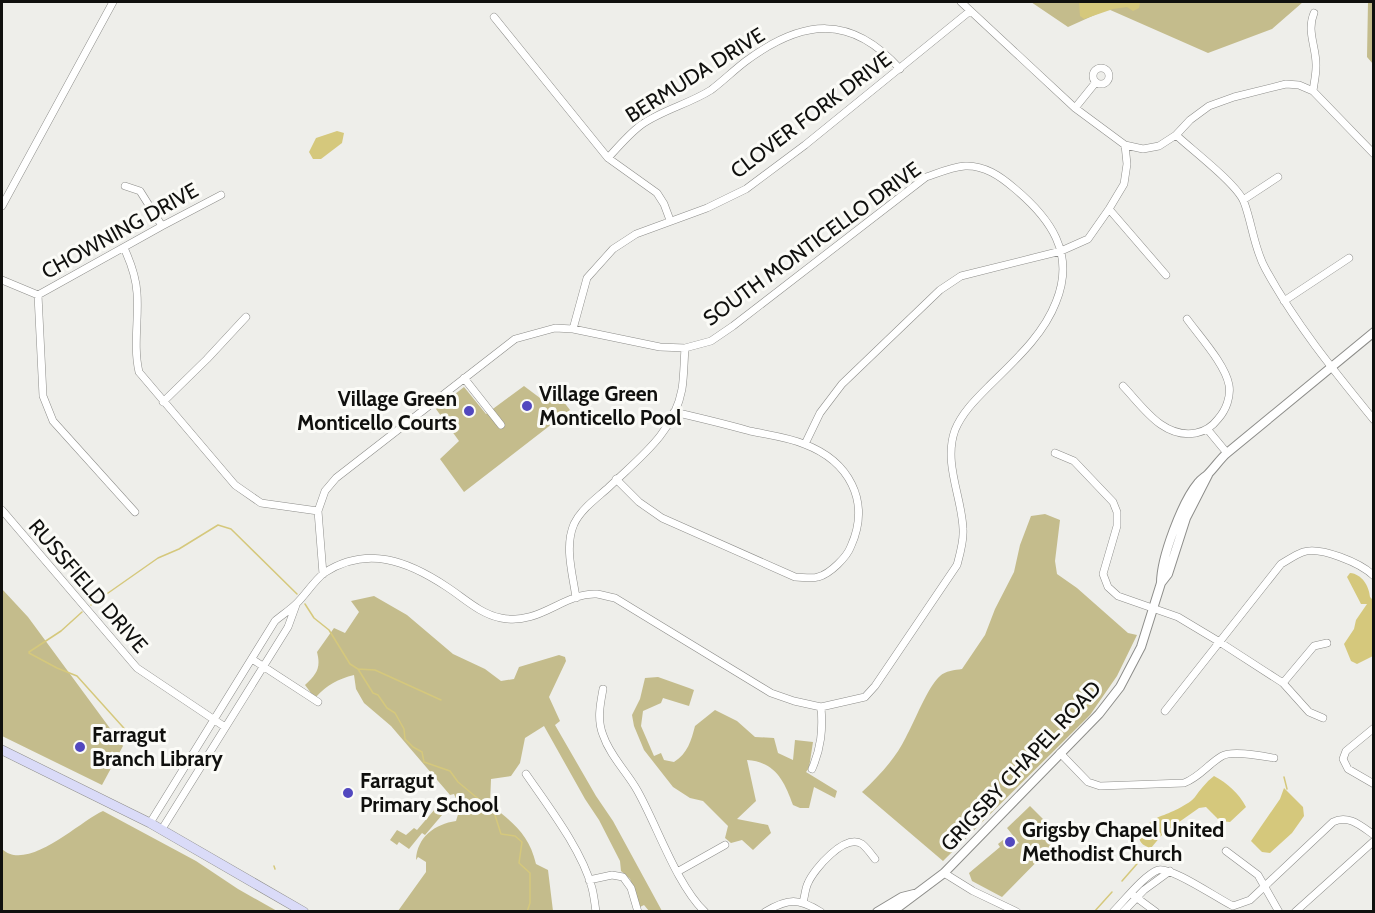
<svg xmlns="http://www.w3.org/2000/svg" width="1375" height="913" font-family="Cabin,sans-serif">
<style>
.green{fill:#c4bc8c}
.water{fill:#d5c87c}
.lines{fill:none;stroke-linecap:round;stroke-linejoin:round}
.stream{stroke:#d5c87c;stroke-width:1.5}
.minor-casing{stroke:#8d8d8a;stroke-width:8}
.tertiary-casing{stroke:#8d8d8a;stroke-width:10}
.secondary-casing{stroke:#8d8d8a;stroke-width:10}
.minor{stroke:#fff;stroke-width:7}
.tertiary{stroke:#fff;stroke-width:8}
.secondary{stroke:#dadbf8;stroke-width:9}
.poi-dot{fill:#5248bf;stroke:#fbfbf7;stroke-width:2}
.labels{text-anchor:middle;stroke-width:6;stroke-linejoin:round;paint-order:stroke}
.street-label{font-size:21px;fill:#10100e;stroke:#fbfbf7}
.poi-label{font-size:21px;font-weight:bold;fill:#10100e;stroke:#fbfbf7;text-anchor:start}
</style>
<rect width="100%" height="100%" fill="#eeeeea"/>
<path class="green" d="M 1031,2 L 1303,2 L 1272,29 L 1208,53 L 1108,9 L 1068,27 Z
M 1368,2 L 1373,2 L 1373,64 L 1367,57 Z
M 524,386 L 544,401 L 563,401 L 570,410 L 464,492 L 440,459 L 459,441 L 436,409 L 464,387 L 486,414 Z
M 1045,514 L 1060,520 L 1055,561 L 1057,574 L 1077,588 L 1128,633 L 1137,635 L 1117,676 L 1090,715 L 943,861 L 862,792 C 879,776 896,758 906,737 C 914,723 928,686 940,676 C 945,671 955,670 962,669 L 985,635 L 995,609 L 1014,572 L 1020,545 L 1031,516 Z
M 2,589 L 28,617 L 123,746 L 102,785 L 2,736 Z
M 374,596 L 407,615 L 453,654 L 485,669 L 501,681 L 514,679 L 519,667 L 559,655 L 565,657 L 566,661 L 549,697 L 560,721 L 555,725 L 596,796 L 613,821 L 662,911 L 649,911 L 644,905 L 640,907 L 630,879 L 621,871 L 620,861 L 599,820 L 585,799 L 544,726 L 525,738 L 520,763 L 511,776 L 491,779 L 490,804 C 513,823 529,834 536,864 L 548,870 L 553,911 L 398,911 L 426,872 L 426,862 L 418,857 L 416,860 C 417,837 435,824 456,821 L 460,808 L 454,794 L 450,795 L 391,726 L 364,703 L 356,689 L 354,675 C 338,679 327,685 316,697 L 311,693 L 305,685 C 317,674 321,668 317,652 L 334,628 L 345,633 L 359,612 L 351,601 Z
M 658,677 L 689,688 L 694,690 L 689,706 L 663,698 L 661,703 L 643,711 L 641,726 L 654,756 L 661,753 L 664,760 L 674,762 C 688,753 691,741 695,726 L 715,710 L 737,721 L 755,737 L 774,738 L 778,753 L 793,760 L 795,740 L 813,742 L 809,768 L 806,772 L 837,791 L 835,798 L 814,787 L 809,808 L 800,808 L 793,805 C 784,780 775,762 747,760 L 756,801 L 737,819 L 768,825 L 771,833 L 753,850 L 742,840 L 731,843 L 725,838 L 728,826 L 703,801 L 690,798 L 673,787 L 644,750 L 634,726 L 632,715 L 640,699 L 645,678 Z
M 441,802 L 448,808 L 425,835 L 422,833 L 409,849 L 399,842 L 397,845 L 390,840 L 397,830 L 406,835 L 414,828 L 417,830 Z
M 1030,806 L 1061,837 L 1002,897 L 972,881 L 969,873 L 1000,847 L 998,844 L 1003,840 L 1010,847 L 1019,843 L 1007,828 Z
M 103,811 L 196,861 L 238,889 L 277,911 L 2,911 L 2,849 C 27,873 80,821 103,811 Z"/>
<path class="water" d="M 1079,2 L 1138,2 L 1140,3 L 1139,8 L 1133,11 L 1127,7 L 1113,9 L 1084,19 L 1080,16 Z
M 337,131 L 344,133 L 342,143 L 321,159 L 313,159 L 309,152 L 316,138 Z
M 1350,573 C 1362,574 1369,586 1370,597 L 1373,600 L 1373,656 L 1357,664 L 1351,661 L 1344,644 L 1354,629 L 1356,620 L 1367,604 L 1361,604 L 1347,577 Z
M 1214,776 C 1227,783 1239,793 1246,807 L 1230,822 L 1220,821 L 1206,807 L 1199,808 L 1172,827 L 1161,836 L 1151,848 C 1140,845 1138,840 1139,829 C 1147,826 1153,819 1161,816 C 1168,814 1190,804 1195,797 C 1200,790 1206,782 1214,776 Z
M 1284,788 L 1303,807 L 1304,816 L 1292,833 L 1270,853 L 1262,852 L 1251,841 L 1280,799 Z"/>
<g class="lines">
<path class="stream" d="M 305,604 L 314,618 L 329,630 L 350,664 L 358,669 L 375,670 L 441,700
M 91,605 L 158,558 L 179,549 L 218,525 L 231,529 L 297,594
M 29,652 L 61,631 L 82,612
M 29,653 L 57,668 L 77,676 L 131,736
M 358,669 L 373,693 L 378,695 L 387,708 L 395,713 L 404,729 L 405,739 L 413,747 L 422,752 L 424,762 L 450,771 L 458,782 L 494,812 L 501,834 L 515,836 L 522,842 L 519,863 L 530,873 L 530,903 L 527,912
M 1284,777 L 1287,789
M 274,866 L 275,869
M 1122,881 L 1143,857 L 1149,848
M 1094,912 L 1112,892"/>
<defs>
<path id="minor" d="M 961,2 L 1075,108 L 1125,145 L 1143,149 L 1159,146 L 1176,135 L 1190,120 L 1209,106 L 1234,97 L 1286,84 L 1299,85 L 1313,91 L 1374,154
M 494,17 L 608,158 L 657,193 L 664,204 L 670,220
M1093 76a8 8 0 1 1 16 0a8 8 0 1 1-16 0Z
M 1313,91 C 1314,83 1316,75 1316,67 C 1317,48 1306,32 1314,13
M 1075,108 L 1096,82
M 1176,135 C 1192,150 1237,184 1244,202 C 1252,223 1254,248 1265,268 C 1294,322 1334,371 1374,420
M 608,158 C 618,147 629,134 641,125 C 662,110 689,104 711,90 C 723,81 734,70 746,61 C 803,19 851,14 900,69
M 125,186 L 140,191 L 162,226
M 1243,200 L 1278,177
M 2,206 L 113,2
M 1109,209 L 1166,275
M 124,248 C 131,263 136,276 137,293 C 139,319 133,346 139,372 L 235,485 L 261,503 L 318,511
M 2,280 L 38,295 L 162,226 L 221,195
M 38,295 L 43,396 L 53,421 L 135,512
M 1284,301 L 1349,258
M 573,329 L 587,278 L 613,249 L 636,234 L 707,208 L 746,189 L 805,145 L 970,11
M 464,378 L 501,425
M 1123,386 C 1143,407 1163,439 1196,433 C 1206,431 1212,427 1218,419 C 1226,410 1231,397 1229,385 C 1225,364 1200,337 1187,319
M 163,402 L 207,359 L 246,317
M 1208,430 L 1227,453
M 805,444 L 820,413 L 842,384 L 940,290 L 961,276 L 1061,251 L 1088,239 L 1109,209 L 1124,184 L 1127,164 L 1125,145
M 1055,453 L 1074,461 L 1113,502 L 1117,512 L 1117,526 L 1103,574 L 1108,587 L 1118,596 L 1178,617 L 1218,641 L 1283,683 L 1309,712 L 1323,718
M 616,479 L 639,502 L 662,518 L 795,577 C 802,577 812,579 818,577 C 830,574 847,557 851,546 C 871,501 849,461 804,444 C 787,437 768,435 750,431 C 725,424 700,418 674,412
M 2,510 L 137,668 L 225,727
M 576,598 C 573,575 564,547 574,524 C 581,509 597,498 609,487 C 639,458 674,433 682,389 C 684,376 684,361 685,348
M 252,659 L 318,702
M 1283,683 L 1314,646 L 1327,643
M 603,689 C 600,705 597,720 603,735 C 610,756 627,772 637,790 C 657,825 676,884 705,912
M 1165,711 L 1281,564 C 1288,560 1295,555 1303,552 C 1320,546 1361,563 1374,576
M 1374,728 L 1346,751 L 1343,759 L 1348,769 L 1374,784
M 1060,753 L 1088,782 L 1100,786 L 1184,783 C 1200,777 1208,764 1222,756 C 1232,750 1262,756 1274,758
M 812,769 C 821,748 823,730 821,707
M 526,774 C 548,806 582,850 592,888 C 594,896 595,904 596,912
M 150,823 L 275,621 C 282,615 290,610 297,603 C 306,594 314,581 324,573 C 367,545 408,561 447,587 C 464,598 480,614 501,618 C 540,626 564,592 597,594 C 603,595 609,597 615,598 L 771,693 L 794,701 L 821,707 L 865,697 L 875,686 L 957,565 C 960,554 964,541 963,529 C 962,497 943,463 955,430 C 962,413 975,400 988,387 C 1013,362 1043,336 1056,302 C 1076,253 1050,218 1014,188 C 1000,176 984,165 965,166 C 952,167 938,173 926,177 L 733,326 L 711,341 L 685,348 L 660,347 L 573,329 L 555,328 L 515,339 L 336,478 L 325,491 L 318,511 L 323,574
M 162,829 L 288,627 L 296,605
M 1226,851 L 1258,875 L 1279,912
M 677,872 L 725,845
M 944,873 L 973,891 L 1017,912
M 589,880 L 612,875 L 623,877 L 631,888 L 638,912
M 1133,895 L 1156,912
M 803,902 C 805,896 805,889 808,883 C 814,869 845,833 862,844 C 867,848 871,854 875,859
M 765,912 C 788,898 799,898 821,912
M 1113,912 C 1124,901 1144,875 1158,870 C 1171,866 1218,899 1233,906 L 1250,900 L 1333,822 C 1348,814 1361,826 1374,835
M 1123,912 L 1144,890 L 1170,871
M 1295,912 L 1374,841"/>
<path id="tertiary" d="M 1161,583 L 1168,574 L 1186,518 L 1208,475
M 877,912 L 902,897 L 914,894
M 892,912 L 944,873 L 1099,714 L 1120,687 L 1141,647 L 1161,583 C 1161,558 1182,502 1198,483 C 1201,479 1205,477 1208,474 C 1215,467 1220,459 1227,453 L 1374,332"/>
<path id="secondary" d="M 2,750 L 150,823 L 304,912"/>
</defs>
<use href="#minor" class="minor-casing"/>
<use href="#tertiary" class="tertiary-casing"/>
<use href="#secondary" class="secondary-casing"/>
<use href="#minor" class="minor"/>
<use href="#tertiary" class="tertiary"/>
<use href="#secondary" class="secondary"/>
</g>
<g class="poi-dot">
<circle cx="527" cy="406" r="6"/>
<circle cx="469" cy="411" r="6"/>
<circle cx="80" cy="747" r="6"/>
<circle cx="348" cy="793" r="6"/>
<circle cx="1010" cy="842" r="6"/>
</g>
<g class="labels">
<g class="street-label">
<text transform="translate(695 75) rotate(-32)" y="7">BERMUDA DRIVE</text>
<text transform="translate(811 115) rotate(-37)" y="7">CLOVER FORK DRIVE</text>
<text transform="translate(120 231) rotate(-29)" y="7">CHOWNING DRIVE</text>
<text transform="translate(812 244) rotate(-36)" y="7">SOUTH MONTICELLO DRIVE</text>
<text transform="translate(88 586) rotate(49)" y="7">RUSSFIELD DRIVE</text>
<text transform="translate(1021 766) rotate(-47)" y="7">GRIGSBY CHAPEL ROAD</text>
</g>
<g class="poi-label">
<text x="539" y="401">Village Green<tspan x="539" dy="24">Monticello Pool</tspan></text>
<text x="457" y="406" text-anchor="end">Village Green<tspan x="457" dy="24">Monticello Courts</tspan></text>
<text x="92" y="742">Farragut<tspan x="92" dy="24">Branch Library</tspan></text>
<text x="360" y="788">Farragut<tspan x="360" dy="24">Primary School</tspan></text>
<text x="1022" y="837">Grigsby Chapel United<tspan x="1022" dy="24">Methodist Church</tspan></text>
</g>
</g>
<rect width="1375" height="913" fill="none" stroke="#10100e" stroke-width="6"/>
</svg>
